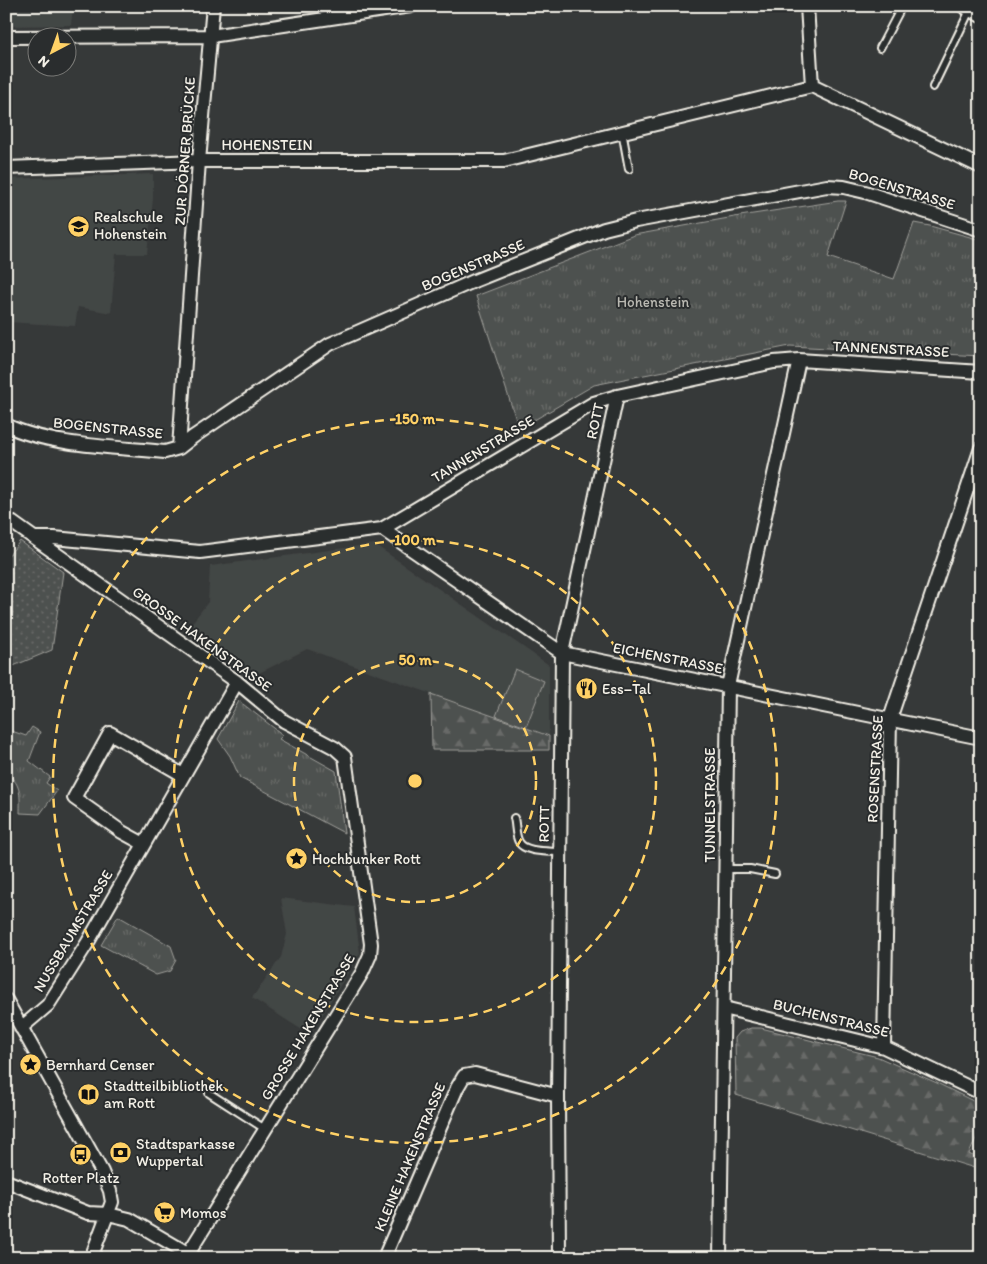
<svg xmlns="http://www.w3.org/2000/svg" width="987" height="1264" font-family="Itim,sans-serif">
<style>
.built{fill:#434645}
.grass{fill:url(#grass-tufts);stroke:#a1a19c}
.forest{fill:url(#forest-firs);stroke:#a1a19c}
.garden{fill:url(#garden-dots);stroke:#a1a19c}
.pitch{fill:#4e514f;stroke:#a1a19c}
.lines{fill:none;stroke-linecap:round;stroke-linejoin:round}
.lane-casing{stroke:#f4f1e8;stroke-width:10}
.street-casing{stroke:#f4f1e8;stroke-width:16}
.lane{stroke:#2a2d2e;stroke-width:6}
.street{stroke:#2a2d2e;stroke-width:12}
.ring{fill:none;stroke:#ffd166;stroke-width:2.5;stroke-dasharray:9 6}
.labels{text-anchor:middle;stroke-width:4;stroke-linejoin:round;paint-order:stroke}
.street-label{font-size:15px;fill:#f4f1e8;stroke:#2a2d2e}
.poi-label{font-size:15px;fill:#f4f1e8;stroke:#2a2d2e;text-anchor:start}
.park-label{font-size:15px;fill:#bab9b2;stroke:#2a2d2e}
.centre{fill:#ffd166;stroke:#2a2d2e;stroke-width:2.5}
.ring-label{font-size:15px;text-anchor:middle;font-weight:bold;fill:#ffd166;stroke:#2a2d2e;stroke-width:4;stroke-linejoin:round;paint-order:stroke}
</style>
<defs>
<pattern id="grass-tufts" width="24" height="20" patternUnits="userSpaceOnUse" patternTransform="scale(1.25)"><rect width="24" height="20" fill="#4e514f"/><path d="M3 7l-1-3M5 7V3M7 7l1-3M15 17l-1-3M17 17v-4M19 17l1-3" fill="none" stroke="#686a68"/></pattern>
<pattern id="forest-firs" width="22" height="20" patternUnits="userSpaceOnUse" patternTransform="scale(1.25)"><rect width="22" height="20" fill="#4e514f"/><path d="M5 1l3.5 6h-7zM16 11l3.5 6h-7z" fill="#686a68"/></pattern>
<pattern id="garden-dots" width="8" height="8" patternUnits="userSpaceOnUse" patternTransform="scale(1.25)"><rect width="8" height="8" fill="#4e514f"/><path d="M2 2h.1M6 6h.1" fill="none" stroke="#686a68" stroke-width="1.8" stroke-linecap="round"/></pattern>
</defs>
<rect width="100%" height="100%" fill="#363939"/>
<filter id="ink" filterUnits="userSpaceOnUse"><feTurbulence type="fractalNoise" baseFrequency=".02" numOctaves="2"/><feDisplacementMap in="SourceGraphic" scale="10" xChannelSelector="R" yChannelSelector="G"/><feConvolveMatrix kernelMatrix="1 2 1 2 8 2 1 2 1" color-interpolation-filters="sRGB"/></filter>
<g filter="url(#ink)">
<path class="built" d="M 6,6 L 73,6 L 71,25 L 6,26 Z
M 153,174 L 153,199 L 147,254 L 116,254 L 111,313 L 78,307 L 75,326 L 6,322 L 6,179 Z
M 374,544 L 549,665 L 549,736 L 307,649 L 249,678 L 185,632 L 208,602 L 210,566 Z
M 281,898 L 354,907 L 360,953 L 310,1035 L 252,998 L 281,957 L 287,934 Z"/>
<path class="grass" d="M 838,201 L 846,201 L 828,257 L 894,279 L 914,223 L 930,226 L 981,240 L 981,356 L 790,346 L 594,385 L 519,429 L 476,296 L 634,235 L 740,216 Z
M 239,701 L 283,735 L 279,739 L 336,771 L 344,833 L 240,778 L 230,756 L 218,739 Z
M 32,727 L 40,732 L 29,761 L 50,777 L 46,783 L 57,791 L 40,814 L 20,813 C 20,798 22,784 8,775 L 6,776 L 6,729 L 26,736 Z
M 118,916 L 171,946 L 176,960 L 170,971 L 156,975 L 101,945 Z"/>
<path class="forest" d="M 431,694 L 549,736 L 549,750 L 432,750 Z
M 751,1028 L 761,1028 L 878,1057 L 937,1083 L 981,1105 L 981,1132 L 979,1132 L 969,1154 L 981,1160 L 981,1170 L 736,1095 L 735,1038 L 740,1032 Z"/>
<path class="garden" d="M 20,541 L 63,572 L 52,650 L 6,669 L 6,559 Z"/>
<path class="pitch" d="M 515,669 L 544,681 L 526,727 L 496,716 Z"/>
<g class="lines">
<defs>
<path id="lane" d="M 880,48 L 902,6
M 933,87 L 970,10
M 622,131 L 629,169
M 514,818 C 516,825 515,836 519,842 C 525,853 549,851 560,852
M 726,869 L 750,869 L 775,874
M 209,1093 L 265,1129"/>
<path id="street" d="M 807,6 L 812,86
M 963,6 L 981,16
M 6,37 L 211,36 L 411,6
M 6,168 L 199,161 L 504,161 L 812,86 L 981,167
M 6,425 C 48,446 118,447 165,452 L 179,448 L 193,437 L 330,344 L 474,281 L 604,229 L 636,221 L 827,186 L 844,187 L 865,192 L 981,230
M 179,448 L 199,161 L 213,6
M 6,518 L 34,538 L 54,538 L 200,552 L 382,529 L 594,403 L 617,396 L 774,362 L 799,360 L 981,372
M 382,529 L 562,653 L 981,738
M 34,538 L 237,682 L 284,721 L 335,748 L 345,757 L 371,944 L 370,955 L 362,973 L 188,1254
M 144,844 L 122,832 L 74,798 L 110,733 L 183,775
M 6,1000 L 102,1172 L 110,1191 L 112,1202 L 91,1258
M 724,1008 L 884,1047 L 981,1093
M 21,1028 L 48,1005 L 88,942 L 237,682
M 884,1047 L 890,719 L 981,448
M 6,1181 L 88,1213 L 108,1214 L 129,1219 L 194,1257
M 384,1258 L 457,1088 L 464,1076 L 475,1074 L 558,1096
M 559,1258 L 558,1096 L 562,653 L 617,396
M 720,1258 L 728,686 L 799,360"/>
</defs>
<use href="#lane" class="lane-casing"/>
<use href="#street" class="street-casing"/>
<use href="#lane" class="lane"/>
<use href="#street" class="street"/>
</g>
</g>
<g class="ring">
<circle cx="415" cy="781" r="121"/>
<circle cx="415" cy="781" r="241"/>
<circle cx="415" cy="781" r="362"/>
</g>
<defs>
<symbol id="school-disc" viewBox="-11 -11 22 22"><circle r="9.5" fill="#ffd166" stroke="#2a2d2e"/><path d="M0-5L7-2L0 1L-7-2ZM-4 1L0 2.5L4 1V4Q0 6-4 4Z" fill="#111"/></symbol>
<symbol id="restaurant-disc" viewBox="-11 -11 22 22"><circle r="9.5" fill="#ffd166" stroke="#2a2d2e"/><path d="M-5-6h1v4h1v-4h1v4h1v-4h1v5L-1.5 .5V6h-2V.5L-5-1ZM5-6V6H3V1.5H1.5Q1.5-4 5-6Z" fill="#111"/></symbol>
<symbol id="sight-disc" viewBox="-11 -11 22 22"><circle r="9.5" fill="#ffd166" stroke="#2a2d2e"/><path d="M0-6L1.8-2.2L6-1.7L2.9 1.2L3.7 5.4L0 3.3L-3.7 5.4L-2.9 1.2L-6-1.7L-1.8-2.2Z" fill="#111"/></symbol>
<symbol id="library-disc" viewBox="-11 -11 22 22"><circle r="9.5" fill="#ffd166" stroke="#2a2d2e"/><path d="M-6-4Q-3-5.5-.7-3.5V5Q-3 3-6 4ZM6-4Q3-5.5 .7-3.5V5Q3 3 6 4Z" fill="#111"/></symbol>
<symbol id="bank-disc" viewBox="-11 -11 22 22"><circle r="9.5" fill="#ffd166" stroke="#2a2d2e"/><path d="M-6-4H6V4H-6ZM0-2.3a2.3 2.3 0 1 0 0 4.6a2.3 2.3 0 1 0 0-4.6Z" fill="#111"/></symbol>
<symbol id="bus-disc" viewBox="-11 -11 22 22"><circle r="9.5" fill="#ffd166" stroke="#2a2d2e"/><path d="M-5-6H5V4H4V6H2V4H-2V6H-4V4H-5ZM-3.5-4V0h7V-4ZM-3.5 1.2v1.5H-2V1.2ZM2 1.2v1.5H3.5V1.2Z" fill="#111"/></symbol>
<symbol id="supermarket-disc" viewBox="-11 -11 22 22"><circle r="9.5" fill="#ffd166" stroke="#2a2d2e"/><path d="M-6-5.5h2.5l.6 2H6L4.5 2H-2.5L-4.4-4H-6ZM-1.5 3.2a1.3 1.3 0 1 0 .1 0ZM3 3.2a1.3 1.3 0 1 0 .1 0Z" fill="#111"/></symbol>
</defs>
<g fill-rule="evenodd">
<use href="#school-disc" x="66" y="214" width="25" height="25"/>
<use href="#restaurant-disc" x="574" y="676" width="25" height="25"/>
<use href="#sight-disc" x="284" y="846" width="25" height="25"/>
<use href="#sight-disc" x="18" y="1052" width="25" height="25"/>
<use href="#library-disc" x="76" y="1082" width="25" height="25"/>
<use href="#bank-disc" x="108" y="1140" width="25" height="25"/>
<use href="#bus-disc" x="68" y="1142" width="25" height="25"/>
<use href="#supermarket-disc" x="152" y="1200" width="25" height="25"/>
</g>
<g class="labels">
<g class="street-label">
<text x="267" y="150">HOHENSTEIN</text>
<text transform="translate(185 151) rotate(-86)" y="5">ZUR DÖRNER BRÜCKE</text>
<text transform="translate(902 189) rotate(17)" y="5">BOGENSTRASSE</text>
<text transform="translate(473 265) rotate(-23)" y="5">BOGENSTRASSE</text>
<text transform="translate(891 349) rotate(3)" y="5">TANNENSTRASSE</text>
<text transform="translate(595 421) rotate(-78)" y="5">ROTT</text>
<text transform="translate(108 428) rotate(6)" y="5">BOGENSTRASSE</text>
<text transform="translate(483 449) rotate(-31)" y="5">TANNENSTRASSE</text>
<text transform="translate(202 639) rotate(36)" y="5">GROSSE HAKENSTRASSE</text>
<text transform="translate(668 658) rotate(11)" y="5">EICHENSTRASSE</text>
<text transform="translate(875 769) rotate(-87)" y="5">ROSENSTRASSE</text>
<text transform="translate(710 805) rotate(-90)" y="5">TUNNELSTRASSE</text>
<text transform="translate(544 824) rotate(-89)" y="5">ROTT</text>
<text transform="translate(73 931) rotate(-59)" y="5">NUSSBAUMSTRASSE</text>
<text transform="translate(831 1018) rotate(14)" y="5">BUCHENSTRASSE</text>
<text transform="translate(308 1027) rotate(-59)" y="5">GROSSE HAKENSTRASSE</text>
<text transform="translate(410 1157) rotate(-67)" y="5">KLEINE HAKENSTRASSE</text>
</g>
<g class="poi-label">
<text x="94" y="222">Realschule<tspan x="94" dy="17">Hohenstein</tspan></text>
<text x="602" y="694">Ess–Tal</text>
<text x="312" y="864">Hochbunker Rott</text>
<text x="46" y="1070">Bernhard Censer</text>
<text x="104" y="1091">Stadtteilbibliothek<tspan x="104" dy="17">am Rott</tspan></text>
<text x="136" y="1149">Stadtsparkasse<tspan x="136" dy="17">Wuppertal</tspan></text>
<text x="81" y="1183" text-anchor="middle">Rotter Platz</text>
<text x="180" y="1218">Momos</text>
</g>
<g class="park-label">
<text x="653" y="307">Hohenstein</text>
</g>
</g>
<circle cx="415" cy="781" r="8" class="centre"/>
<g class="ring-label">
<text x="415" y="424">150 m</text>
<text x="415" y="545">100 m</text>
<text x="415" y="665">50 m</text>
</g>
<rect width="987" height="1264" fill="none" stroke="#2a2d2e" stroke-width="25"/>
<rect x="12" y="12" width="962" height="1239" fill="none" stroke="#f4f1e8" stroke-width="2" filter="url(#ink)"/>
<g transform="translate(52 52) rotate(221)"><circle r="24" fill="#2a2d2e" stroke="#7b7b78"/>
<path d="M0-4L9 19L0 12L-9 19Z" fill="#ffd166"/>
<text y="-8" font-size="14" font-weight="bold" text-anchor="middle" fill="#f4f1e8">N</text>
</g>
</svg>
